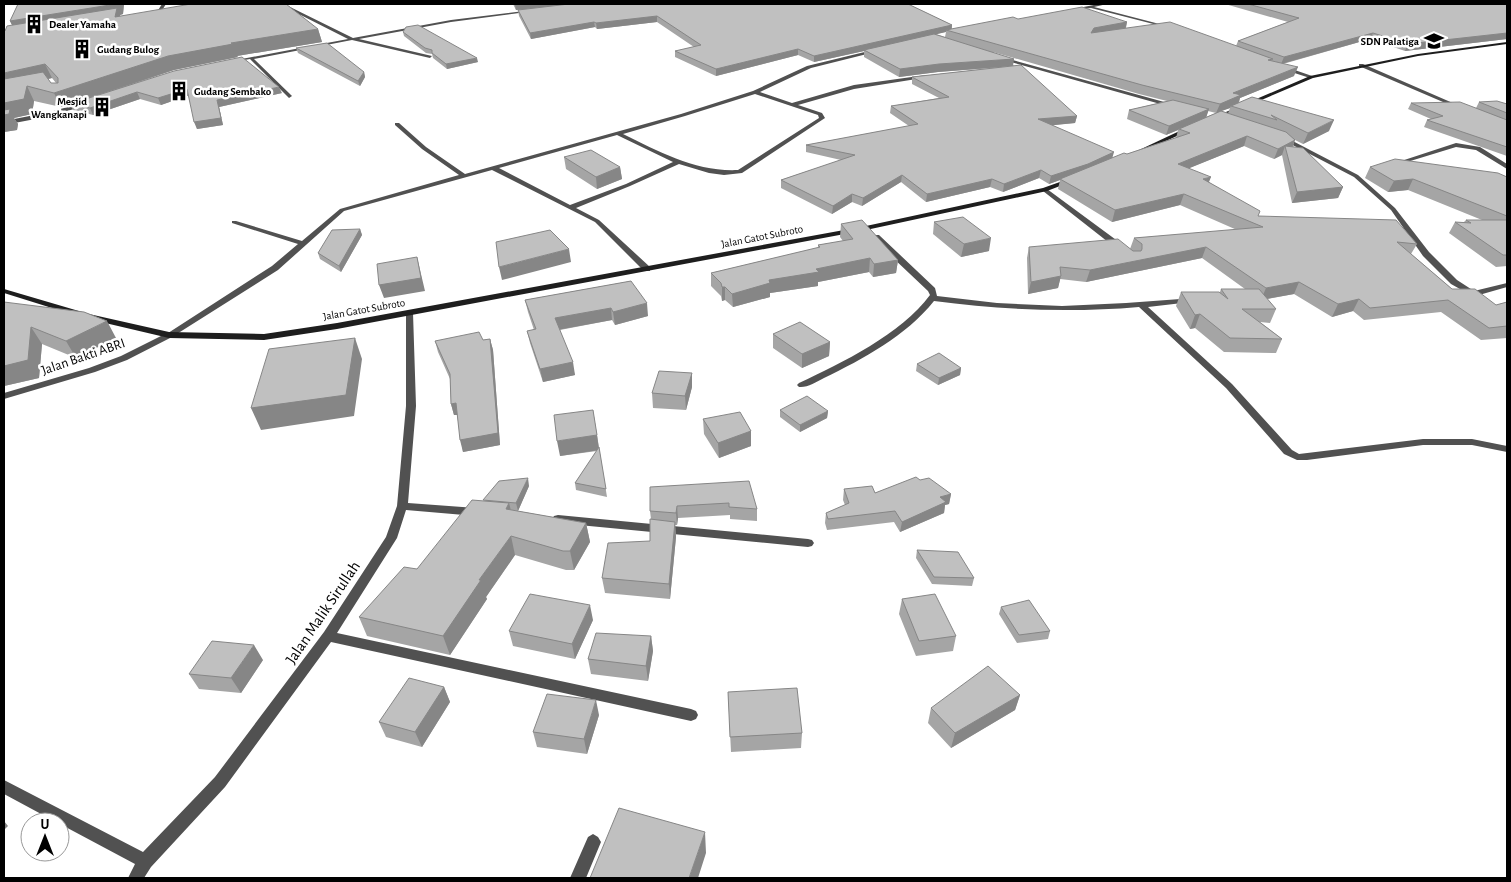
<svg xmlns="http://www.w3.org/2000/svg" width="1511" height="882" font-family="'Alegreya Sans',sans-serif">
<style>
.lines{fill:none;stroke-linecap:round;stroke-linejoin:round}
.minor{fill:#515151;fill-rule:evenodd}
.tertiary{fill:#515151;fill-rule:evenodd}
.secondary{fill:#1e1e1e;fill-rule:evenodd}
.wall{fill:#a5a5a5;fill-rule:evenodd}
.shaded-wall{fill:#868686}
.building{fill:#c0c0c0;stroke:#868686}
.labels{text-anchor:middle;stroke-width:5;stroke-linejoin:round;paint-order:stroke}
.far-poi-label{font-size:11px;font-weight:bold;fill:#000;stroke:#fff;text-anchor:start}
.far-street-label{font-size:11px;fill:#000;stroke:#fff}
.street-label{font-size:14px;fill:#000;stroke:#fff}
.near-street-label{font-size:16px;fill:#000;stroke:#fff}
</style>
<rect width="100%" height="100%" fill="#fff"/>
<g class="lines">
<path class="minor" d="M 162,4 L 166,4 L 161,12 L 157,12 Z
M 279,4 L 284,4 L 353,38 L 451,20 L 532,10 L 534,11 L 451,22 L 359,39 L 432,56 L 430,58 L 352,40 L 254,59 L 291,95 L 292,96 L 289,98 L 250,59 L 233,62 L 231,61 L 348,39 Z
M 1099,4 L 1107,4 L 1094,7 L 1171,27 L 1169,28 L 1091,8 L 1070,11 L 1068,10 Z
M 877,49 L 879,51 L 811,68 L 760,92 L 792,103 L 854,85 L 926,75 L 929,77 L 854,89 L 798,105 L 822,113 L 825,118 L 742,173 L 724,175 L 709,173 L 679,164 L 630,186 L 576,208 L 599,220 L 650,267 L 650,271 L 644,271 L 595,222 L 492,170 L 344,211 L 278,270 L 172,337 L 166,337 L 165,335 L 272,266 L 298,244 L 232,223 L 232,221 L 236,221 L 302,241 L 340,209 L 459,175 L 422,149 L 395,125 L 395,123 L 399,123 L 426,147 L 465,174 L 681,114 L 753,91 L 807,66 ZM 755,94 L 818,115 L 819,118 L 738,170 C 696,172 660,152 623,134 L 685,116 ZM 617,135 L 673,162 L 626,184 L 570,205 L 499,168 Z
M 1002,57 L 1175,105 L 1176,106 L 1171,107 L 1000,59 Z
M 1359,64 L 1363,64 L 1462,107 L 1457,108 L 1359,66 Z
M 1282,67 L 1286,67 L 1315,77 L 1310,78 L 1282,69 Z
M 85,102 L 87,103 L 87,105 L 51,116 L 4,125 L 4,121 L 50,112 Z
M 1281,137 L 1285,137 L 1358,175 L 1395,208 L 1429,252 L 1457,280 L 1474,291 L 1507,283 L 1507,287 L 1479,295 L 1479,298 L 1476,298 L 1451,284 L 1423,256 L 1391,210 L 1354,177 L 1281,139 Z
M 1456,143 L 1480,147 L 1507,164 L 1507,169 L 1476,150 L 1456,147 L 1394,166 L 1389,165 Z
M 1043,189 L 1047,189 L 1123,245 L 1123,249 L 1117,249 L 1043,191 Z
M 873,235 L 879,235 L 935,288 L 937,296 L 997,303 L 1062,306 L 1126,303 L 1194,298 L 1194,302 L 1191,302 L 1148,307 L 1232,384 L 1292,450 L 1299,454 L 1423,439 L 1472,439 L 1507,446 L 1507,452 L 1472,445 L 1423,445 L 1307,460 L 1297,460 L 1284,454 L 1226,388 L 1139,307 C 1070,313 1002,310 934,301 C 906,336 863,359 824,378 C 816,382 807,388 799,387 L 797,385 L 799,383 C 842,363 901,334 930,295 L 928,291 L 873,239 Z
M 406,311 L 412,311 L 413,313 L 416,406 L 408,503 L 476,508 L 480,509 L 481,512 L 480,515 L 476,516 L 406,510 L 397,538 L 337,633 L 691,709 L 696,711 L 698,715 L 696,719 L 691,721 L 331,642 L 225,787 L 151,867 L 144,878 L 128,878 L 135,864 L 60,824 L 60,822 L 56,822 L 4,794 L 4,780 L 143,852 L 215,777 L 324,632 L 386,537 L 397,506 L 406,406 Z
M 558,515 L 808,539 L 812,540 L 814,543 L 812,546 L 808,547 L 558,523 L 554,522 L 552,519 L 554,516 Z
M 593,834 L 598,837 L 601,842 L 586,878 L 570,878 L 588,837 Z"/>
<path class="tertiary" d="M 169,332 L 172,333 L 173,335 L 172,337 L 127,360 L 95,372 L 4,399 L 4,393 L 89,368 L 121,356 Z"/>
<path class="secondary" d="M 1507,42 L 1507,44 L 1418,56 L 1313,78 L 1217,119 L 1212,118 L 1310,76 L 1418,54 Z
M 1188,127 L 1191,129 L 1190,130 L 1142,152 L 1137,151 Z
M 1071,178 L 1073,179 L 1073,181 L 1047,191 L 866,230 L 337,329 L 264,340 L 169,338 L 84,318 L 4,293 L 4,289 L 89,314 L 169,332 L 264,334 L 337,323 L 866,226 L 1043,188 Z"/>
</g>
<path class="wall" d="M 18,4 L 124,4 L 123,14 L 120,15 L 120,16 L 318,29 L 322,42 L 237,56 L 238,57 L 174,70 L 133,84 L 282,93 L 219,107 L 223,125 L 197,129 L 189,95 L 161,105 L 140,99 L 93,115 L 73,110 L 70,104 L 61,107 L 34,101 L 32,114 L 14,118 L 18,124 L 17,130 L 4,132 L 12,25 L 10,21 ZM 52,78 L 56,83 L 51,83 L 48,79 Z
M 513,4 L 908,4 L 952,25 L 952,29 L 1018,19 L 1127,22 L 1126,28 L 1236,46 L 1238,41 L 1288,22 L 1225,4 L 1507,4 L 1507,39 L 1405,51 L 1370,39 L 1283,64 L 1294,76 L 1240,98 L 1239,103 L 1329,131 L 1303,144 L 1295,140 L 1293,146 L 1343,187 L 1338,198 L 1292,203 L 1282,155 L 1274,159 L 1244,146 L 1189,168 L 1209,182 L 1258,216 L 1417,244 L 1411,254 L 1452,289 L 1496,305 L 1507,302 L 1507,338 L 1481,340 L 1441,312 L 1364,320 L 1353,311 L 1332,317 L 1294,294 L 1267,299 L 1276,309 L 1270,323 L 1260,322 L 1282,339 L 1276,353 L 1224,352 L 1195,328 L 1190,329 L 1176,306 L 1181,292 L 1220,292 L 1221,289 L 1245,289 L 1202,258 L 1086,282 L 1060,279 L 1058,288 L 1028,294 L 1027,258 L 1029,247 L 1130,249 L 1134,238 L 1237,230 L 1180,205 L 1112,222 L 1058,189 L 1060,180 L 1049,184 L 1039,178 L 1003,192 L 990,187 L 926,202 L 901,182 L 862,206 L 852,202 L 832,214 L 781,188 L 781,180 L 841,160 L 806,152 L 806,145 L 909,126 L 890,113 L 891,106 L 939,98 L 912,84 L 912,77 L 993,68 L 938,72 L 899,77 L 864,57 L 864,51 L 814,62 L 798,55 L 716,76 L 675,57 L 675,51 L 694,47 L 657,22 L 597,29 L 595,27 L 531,39 L 519,16 L 518,10 L 516,10 ZM 945,32 L 946,32 L 945,37 L 936,34 ZM 993,52 L 1139,94 L 1167,101 L 1129,110 L 1127,119 L 1166,135 L 1178,130 L 1176,138 L 1127,154 L 1113,158 L 1052,125 L 1075,123 L 1077,116 L 1013,65 ZM 1230,108 L 1228,113 L 1221,111 ZM 1208,111 L 1216,113 L 1206,117 Z
M 403,32 L 478,62 L 447,69 L 433,58 L 432,54 L 426,53 L 404,36 Z
M 296,48 L 364,72 L 365,77 L 360,86 L 298,53 Z
M 1479,102 L 1507,104 L 1507,156 L 1424,127 L 1427,120 L 1431,119 L 1408,109 L 1411,103 L 1476,108 Z
M 564,157 L 620,167 L 622,179 L 597,189 L 566,169 Z
M 1370,167 L 1507,177 L 1507,266 L 1496,267 L 1449,233 L 1455,222 L 1464,222 L 1466,220 L 1482,220 L 1408,190 L 1388,192 L 1365,178 Z
M 934,222 L 989,251 L 961,257 L 933,234 Z
M 841,224 L 898,260 L 896,273 L 873,277 L 869,272 L 818,282 L 818,286 L 770,293 L 770,297 L 733,307 L 725,300 L 722,301 L 721,296 L 711,286 L 711,273 L 818,248 L 818,245 L 843,241 L 840,237 Z
M 360,229 L 362,235 L 341,272 L 320,259 L 318,253 Z
M 631,281 L 648,316 L 615,325 L 612,320 L 560,330 L 575,375 L 543,382 L 530,343 L 527,331 L 534,330 L 528,312 L 525,300 Z
M 4,302 L 116,338 L 76,358 L 42,344 L 39,378 L 4,386 Z
M 773,334 L 830,342 L 829,356 L 802,368 L 773,348 Z
M 490,339 L 493,350 L 500,445 L 463,452 L 457,415 L 454,415 L 451,404 L 450,379 L 438,352 L 435,341 L 483,340 Z
M 917,364 L 961,368 L 960,375 L 938,385 L 916,371 Z
M 692,373 L 692,387 L 686,410 L 653,408 L 652,393 Z
M 593,410 L 607,497 L 576,490 L 575,483 L 597,451 L 560,456 Z
M 780,410 L 828,411 L 827,418 L 800,432 L 780,417 Z
M 703,419 L 751,431 L 751,446 L 719,458 L 704,434 Z
M 920,480 L 951,494 L 949,504 L 945,505 L 944,513 L 900,532 L 894,522 L 827,530 L 825,523 L 826,513 L 845,505 L 843,500 L 844,489 L 875,493 Z
M 529,486 L 518,511 L 586,523 L 590,542 L 574,570 L 566,570 L 515,555 L 486,597 L 487,599 L 450,655 L 367,636 L 359,617 L 417,569 L 483,501 Z
M 650,487 L 757,509 L 757,521 L 730,519 L 730,515 L 678,518 L 677,525 L 675,525 L 676,537 L 670,599 L 605,593 L 602,578 L 650,541 L 651,519 L 650,511 Z
M 917,550 L 974,578 L 972,586 L 932,584 L 916,558 Z
M 902,599 L 956,636 L 953,651 L 916,656 L 899,614 Z
M 1001,607 L 1050,631 L 1048,639 L 1017,643 L 999,614 Z
M 593,620 L 575,659 L 513,646 L 509,631 Z
M 651,636 L 653,651 L 648,681 L 591,674 L 588,659 Z
M 263,660 L 241,693 L 199,689 L 189,674 Z
M 444,687 L 450,702 L 422,747 L 386,737 L 379,722 Z
M 728,692 L 802,733 L 801,748 L 731,752 Z
M 1020,695 L 1015,710 L 951,748 L 928,723 L 931,708 Z
M 599,715 L 587,754 L 537,747 L 533,732 Z"/>
<path class="shaded-wall" d="M 116,4 L 124,4 L 123,14 L 120,15 L 122,20 L 16,33 L 10,21 Z
M 524,4 L 573,4 L 516,10 L 515,5 Z
M 657,16 L 657,22 L 597,29 L 596,23 Z
M 594,22 L 595,27 L 531,39 L 530,33 Z
M 1127,22 L 1125,30 L 1091,33 L 1094,28 Z
M 952,25 L 951,31 L 946,30 L 946,32 L 865,51 L 864,50 L 864,51 L 814,62 L 814,56 Z
M 318,29 L 322,42 L 237,56 L 238,57 L 174,70 L 61,107 L 54,93 L 168,56 L 231,43 Z
M 1373,33 L 1370,39 L 1281,64 L 1284,57 Z
M 1507,33 L 1507,39 L 1405,51 L 1408,44 Z
M 798,49 L 798,55 L 716,76 L 716,69 Z
M 477,58 L 478,62 L 447,69 L 446,64 Z
M 1014,59 L 1013,66 L 938,72 L 899,77 L 900,69 L 939,64 Z
M 45,64 L 52,78 L 4,89 L 4,73 Z
M 1298,67 L 1294,76 L 1240,98 L 1238,104 L 1231,106 L 1230,108 L 1216,113 L 1220,104 L 1233,93 Z
M 364,72 L 365,77 L 360,86 L 358,81 Z
M 27,86 L 34,101 L 32,114 L 14,118 L 18,124 L 17,130 L 4,132 L 4,103 Z
M 279,87 L 282,93 L 219,107 L 223,125 L 197,129 L 194,122 L 217,100 Z
M 187,89 L 190,95 L 161,105 L 158,98 Z
M 137,92 L 140,99 L 93,115 L 90,108 Z
M 1209,109 L 1206,118 L 1179,129 L 1178,130 L 1166,135 L 1169,126 Z
M 1077,116 L 1075,123 L 1036,127 L 1038,119 Z
M 1334,120 L 1329,131 L 1303,144 L 1308,133 Z
M 1247,136 L 1244,146 L 1175,174 L 1178,164 Z
M 1295,140 L 1291,150 L 1285,146 L 1282,155 L 1274,159 L 1278,149 Z
M 1114,152 L 1112,159 L 1060,179 L 1060,180 L 1049,184 L 1051,176 Z
M 620,167 L 622,179 L 597,189 L 596,177 Z
M 1041,170 L 1039,178 L 1003,192 L 1004,184 Z
M 902,175 L 901,182 L 862,206 L 863,198 Z
M 1211,177 L 1207,187 L 1203,179 Z
M 992,179 L 990,187 L 926,202 L 927,194 Z
M 1413,179 L 1408,190 L 1388,192 L 1394,181 Z
M 1343,187 L 1338,198 L 1292,203 L 1297,192 Z
M 852,194 L 852,202 L 832,214 L 833,206 Z
M 1184,194 L 1180,205 L 1112,222 L 1115,210 Z
M 360,229 L 362,235 L 341,272 L 339,266 Z
M 991,238 L 989,251 L 961,257 L 964,244 Z
M 1206,247 L 1202,258 L 1086,282 L 1090,270 Z
M 569,249 L 571,262 L 502,280 L 499,267 Z
M 417,257 L 425,291 L 384,298 L 379,285 Z
M 870,258 L 869,272 L 818,282 L 818,286 L 770,293 L 770,297 L 733,307 L 732,294 L 769,280 L 816,269 Z
M 898,260 L 896,273 L 873,277 L 874,264 Z
M 1061,276 L 1058,288 L 1028,294 L 1031,282 Z
M 1299,282 L 1294,294 L 1261,300 L 1266,288 Z
M 722,287 L 725,287 L 725,300 L 722,301 Z
M 1359,299 L 1353,311 L 1332,317 L 1338,304 Z
M 647,303 L 648,316 L 615,325 L 613,312 Z
M 611,308 L 612,320 L 557,330 L 555,318 Z
M 1200,314 L 1195,328 L 1190,329 L 1195,315 Z
M 107,321 L 116,338 L 76,358 L 66,341 Z
M 31,327 L 42,344 L 39,378 L 4,386 L 4,366 Z
M 355,338 L 362,359 L 354,416 L 261,430 L 251,408 Z
M 490,339 L 493,350 L 500,445 L 463,452 L 460,440 Z
M 830,342 L 829,356 L 802,368 L 802,354 Z
M 573,362 L 575,375 L 543,382 L 540,369 Z
M 961,368 L 960,375 L 938,385 L 939,378 Z
M 692,373 L 692,387 L 686,410 L 685,396 Z
M 456,403 L 459,415 L 454,415 L 451,404 Z
M 828,411 L 827,418 L 800,432 L 800,425 Z
M 751,431 L 751,446 L 719,458 L 718,443 Z
M 597,435 L 599,450 L 560,456 L 557,441 Z
M 528,478 L 529,486 L 518,511 L 516,503 Z
M 951,494 L 949,504 L 945,505 L 944,513 L 900,532 L 902,522 L 940,497 Z
M 509,503 L 514,522 L 506,509 Z
M 677,506 L 678,518 L 677,525 L 676,513 Z
M 675,522 L 676,537 L 670,599 L 669,584 Z
M 586,523 L 590,542 L 574,570 L 570,551 Z
M 511,536 L 515,555 L 486,597 L 487,599 L 450,655 L 443,636 L 479,580 Z
M 590,605 L 593,620 L 575,659 L 572,644 Z
M 651,636 L 653,651 L 648,681 L 646,666 Z
M 254,645 L 263,660 L 241,693 L 231,678 Z
M 444,687 L 450,702 L 422,747 L 415,732 Z
M 1020,695 L 1015,710 L 951,748 L 955,733 Z
M 596,700 L 599,715 L 587,754 L 584,739 Z
M 4,821 L 8,826 L 4,830 Z
M 705,832 L 706,853 L 698,878 L 689,878 Z"/>
<path class="building" d="M 18,4 L 116,4 L 10,21 Z
M 191,4 L 286,4 L 318,29 L 231,43 L 233,44 L 168,56 L 54,93 L 27,86 L 24,99 L 4,103 L 4,79 L 43,72 L 51,83 L 58,83 L 58,78 L 45,64 L 4,73 L 4,31 L 5,31 L 7,26 L 117,8 L 115,17 Z
M 569,4 L 908,4 L 952,25 L 814,56 L 798,49 L 716,69 L 675,51 L 701,45 L 657,16 L 596,23 L 594,22 L 530,33 L 518,10 Z
M 1248,4 L 1507,4 L 1507,33 L 1408,44 L 1373,33 L 1284,57 L 1238,41 L 1299,18 Z
M 1082,7 L 1127,22 L 1094,28 L 1091,33 L 1170,22 L 1273,59 L 1268,60 L 1298,67 L 1233,93 L 1241,95 L 1220,104 L 1142,85 L 946,30 L 1013,17 L 1018,19 Z
M 418,25 L 477,58 L 446,64 L 432,53 L 432,50 L 425,48 L 403,32 L 406,27 Z
M 934,34 L 1014,59 L 939,64 L 900,69 L 864,50 Z
M 327,43 L 364,72 L 358,81 L 296,48 Z
M 242,57 L 279,87 L 217,100 L 221,118 L 194,122 L 187,89 L 158,98 L 137,92 L 90,108 L 70,104 L 174,71 Z
M 1021,65 L 1077,116 L 1038,119 L 1114,152 L 1088,164 L 1051,176 L 1041,170 L 1004,184 L 992,179 L 927,194 L 902,175 L 863,198 L 852,194 L 833,206 L 781,180 L 855,155 L 806,145 L 918,124 L 891,106 L 949,97 L 912,77 Z
M 1252,97 L 1334,120 L 1308,133 L 1271,115 L 1277,120 L 1231,106 Z
M 1173,100 L 1209,109 L 1169,126 L 1129,110 Z
M 1497,101 L 1507,104 L 1507,113 L 1479,102 Z
M 1460,102 L 1507,120 L 1507,147 L 1427,120 L 1443,116 L 1411,103 Z
M 10,109 L 9,114 L 4,115 L 4,110 Z
M 1221,111 L 1286,132 L 1295,140 L 1278,149 L 1247,136 L 1178,164 L 1211,177 L 1203,179 L 1260,211 L 1258,216 L 1396,220 L 1417,244 L 1397,242 L 1452,289 L 1475,289 L 1496,305 L 1507,302 L 1507,326 L 1489,328 L 1448,300 L 1370,308 L 1359,299 L 1338,304 L 1299,282 L 1266,288 L 1206,247 L 1090,270 L 1060,267 L 1061,276 L 1031,282 L 1029,247 L 1118,239 L 1133,251 L 1141,251 L 1142,249 L 1142,244 L 1134,238 L 1263,227 L 1184,194 L 1115,210 L 1060,179 L 1124,153 L 1127,154 L 1190,133 L 1179,129 Z
M 1285,146 L 1303,148 L 1343,187 L 1297,192 Z
M 591,150 L 620,167 L 596,177 L 564,157 Z
M 1395,159 L 1498,173 L 1507,177 L 1507,216 L 1413,179 L 1394,181 L 1370,167 Z
M 963,217 L 991,238 L 964,244 L 934,222 Z
M 862,220 L 898,260 L 874,264 L 870,258 L 816,269 L 819,272 L 769,280 L 770,283 L 732,294 L 725,287 L 722,287 L 721,283 L 711,273 L 820,247 L 818,245 L 853,239 L 841,224 Z
M 1466,220 L 1507,220 L 1507,255 L 1503,255 L 1455,222 L 1471,223 Z
M 360,229 L 339,266 L 318,253 L 332,230 Z
M 550,230 L 569,249 L 499,267 L 496,242 Z
M 417,257 L 421,278 L 379,285 L 377,264 Z
M 631,281 L 647,303 L 613,312 L 611,308 L 555,318 L 573,362 L 540,369 L 527,331 L 536,329 L 525,300 Z
M 1221,289 L 1259,289 L 1276,309 L 1242,309 L 1282,339 L 1230,338 L 1200,314 L 1195,315 L 1181,292 L 1219,292 L 1228,299 Z
M 4,302 L 84,312 L 107,321 L 66,341 L 31,327 L 28,360 L 4,366 Z
M 800,322 L 830,342 L 802,354 L 773,334 Z
M 479,332 L 483,340 L 490,339 L 498,433 L 460,440 L 456,403 L 451,404 L 450,374 L 435,341 Z
M 355,338 L 346,395 L 251,408 L 269,349 Z
M 939,353 L 961,368 L 939,378 L 917,364 Z
M 659,371 L 692,373 L 685,396 L 652,393 Z
M 807,396 L 828,411 L 800,425 L 780,410 Z
M 593,410 L 597,435 L 557,441 L 554,415 Z
M 740,412 L 751,431 L 718,443 L 703,419 Z
M 599,447 L 606,489 L 575,483 Z
M 916,477 L 920,480 L 929,478 L 951,494 L 940,497 L 946,502 L 902,522 L 895,511 L 828,519 L 826,513 L 849,503 L 844,489 L 872,486 L 875,493 Z
M 528,478 L 516,503 L 483,500 L 499,481 Z
M 749,481 L 757,509 L 729,507 L 729,503 L 677,506 L 676,513 L 650,511 L 650,487 Z
M 472,500 L 509,503 L 506,509 L 586,523 L 570,551 L 563,551 L 511,536 L 479,580 L 481,580 L 443,636 L 359,617 L 404,567 L 417,569 Z
M 650,519 L 675,522 L 669,584 L 602,578 L 608,543 L 650,541 Z
M 917,550 L 958,552 L 974,578 L 934,577 Z
M 530,594 L 590,605 L 572,644 L 509,631 Z
M 935,594 L 956,636 L 919,641 L 902,599 Z
M 1029,600 L 1050,631 L 1019,635 L 1001,607 Z
M 596,633 L 651,636 L 646,666 L 588,659 Z
M 212,641 L 254,645 L 231,678 L 189,674 Z
M 988,666 L 1020,695 L 955,733 L 931,708 Z
M 409,678 L 444,687 L 415,732 L 379,722 Z
M 797,688 L 802,733 L 730,737 L 728,692 Z
M 547,694 L 596,700 L 584,739 L 533,732 Z
M 619,808 L 705,832 L 689,878 L 590,878 Z"/>
<defs>
<symbol id="building-bare" viewBox="-9 -9 18 18"><path d="M-4-6H4V6H1V3H-1V6H-4ZM-2.5-4.3h1.7v1.8h-1.7ZM.8-4.3h1.7v1.8H.8ZM-2.5-1h1.7V.8h-1.7ZM.8-1h1.7V.8H.8Z" fill="#000" stroke="#fff" stroke-width="2.5" paint-order="stroke"/></symbol>
<symbol id="school-bare" viewBox="-9 -9 18 18"><path d="M0-5L7-2L0 1L-7-2ZM-4 1L0 2.5L4 1V4Q0 6-4 4Z" fill="#000" stroke="#fff" stroke-width="2.5" paint-order="stroke"/></symbol>
</defs>
<g fill-rule="evenodd">
<use href="#building-bare" x="20" y="10" width="28" height="28"/>
<use href="#school-bare" x="1420" y="27" width="28" height="28"/>
<use href="#building-bare" x="68" y="35" width="28" height="28"/>
<use href="#building-bare" x="165" y="77" width="28" height="28"/>
<use href="#building-bare" x="88" y="93" width="28" height="28"/>
</g>
<g class="labels">
<g class="far-poi-label">
<text x="49" y="28">Dealer Yamaha</text>
<text x="1419" y="45" text-anchor="end">SDN Palatiga</text>
<text x="97" y="53">Gudang Bulog</text>
<text x="194" y="95">Gudang Sembako</text>
<text x="87" y="105" text-anchor="end">Mesjid<tspan x="87" dy="13">Wangkanapi</tspan></text>
</g>
<g class="far-street-label">
<text transform="translate(762 236) rotate(-11)" y="4">Jalan Gatot Subroto</text>
<text transform="translate(364 309) rotate(-10)" y="4">Jalan Gatot Subroto</text>
</g>
<g class="street-label">
<text transform="translate(83 356) rotate(-19)" y="5">Jalan Bakti ABRI</text>
</g>
<g class="near-street-label">
<text transform="translate(322 612) rotate(-56)" y="6">Jalan Malik Sirullah</text>
</g>
</g>
<rect width="1511" height="882" fill="none" stroke="#000000" stroke-width="10"/>
<g transform="translate(45 837)"><circle r="24" fill="#ffffff" stroke="#999999"/>
<path d="M0-4L9 19L0 12L-9 19Z" fill="#000000"/>
<text y="-8" font-size="14" font-weight="bold" text-anchor="middle" fill="#000000">U</text>
</g>
</svg>
